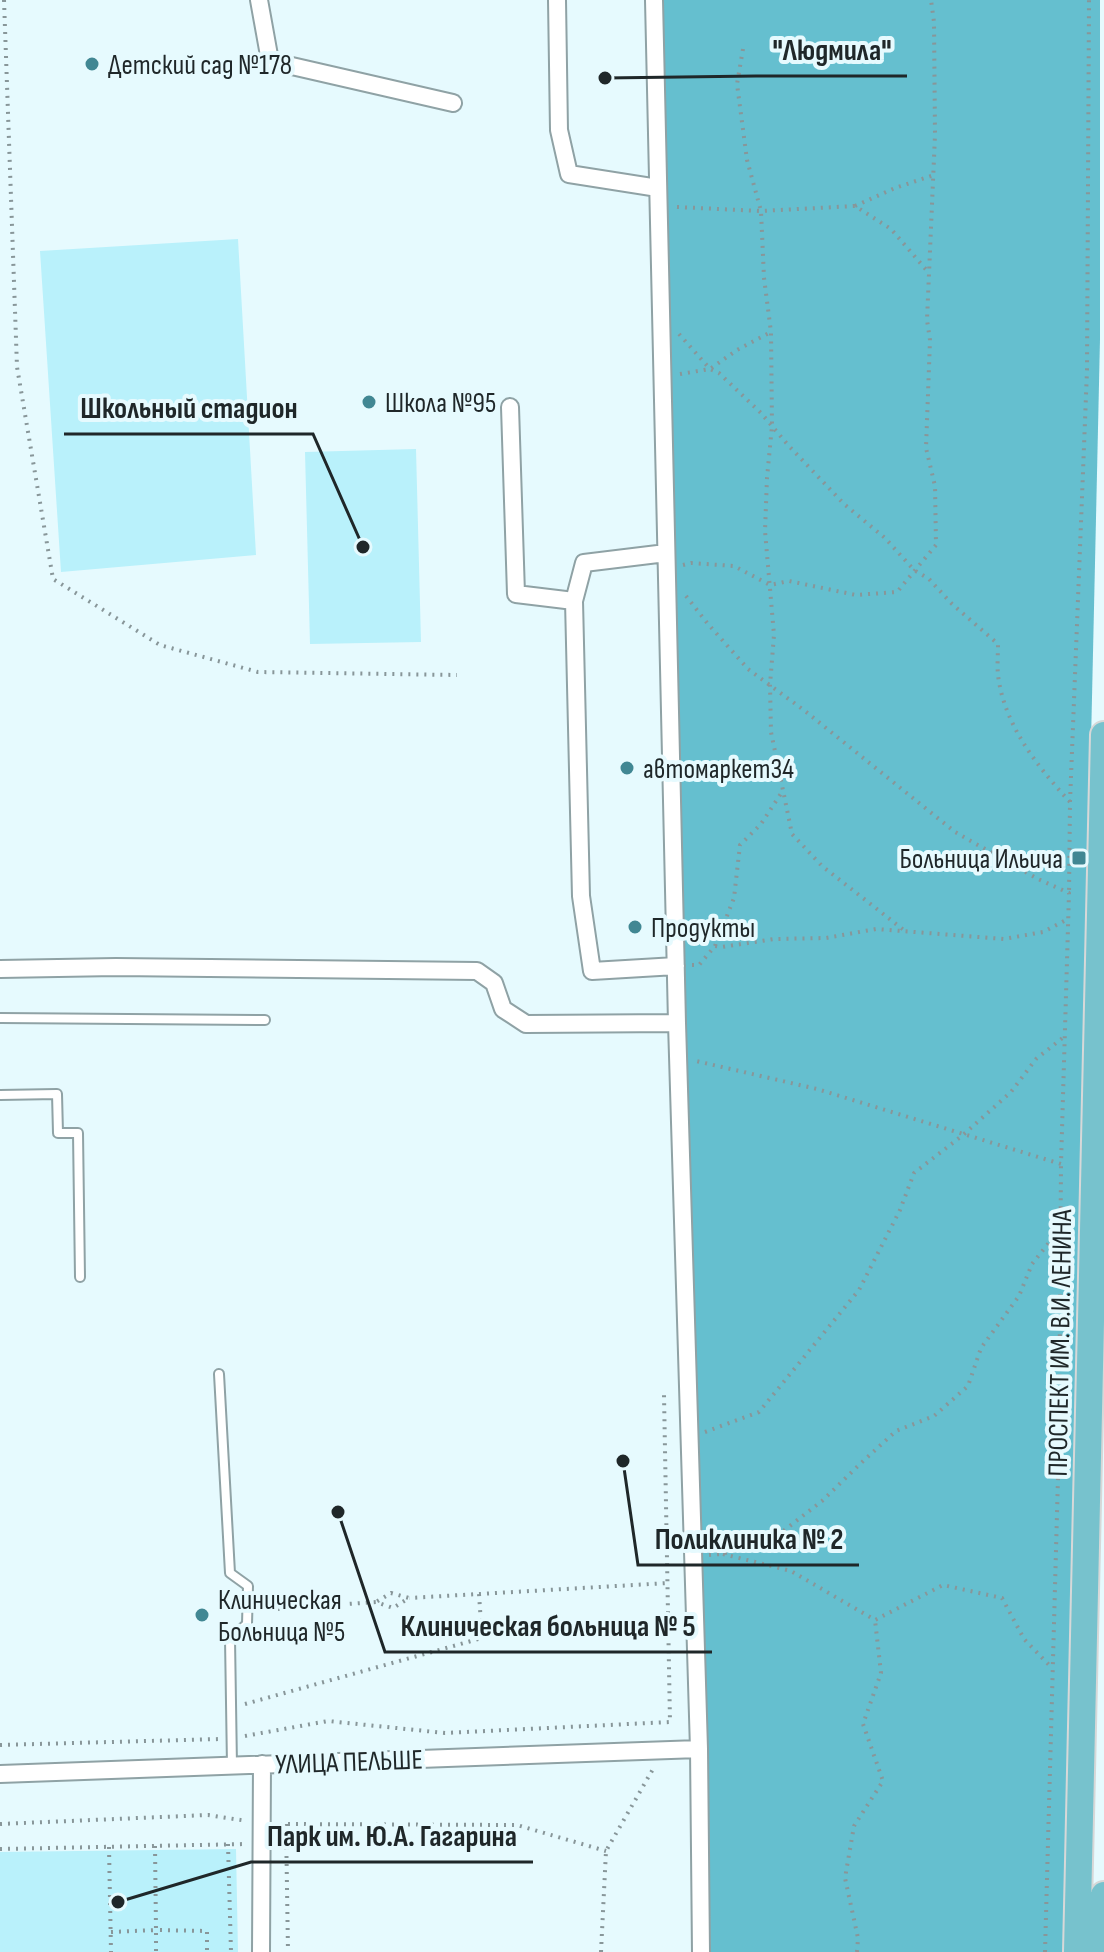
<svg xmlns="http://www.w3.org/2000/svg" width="1104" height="1952" font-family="'Sofia Sans Condensed',sans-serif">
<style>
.green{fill:#b9f1fb}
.forest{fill:#65bfcf}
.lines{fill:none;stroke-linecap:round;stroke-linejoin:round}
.service-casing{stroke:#8fa2a5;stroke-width:12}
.minor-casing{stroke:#8fa2a5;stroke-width:20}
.primary-casing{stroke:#d7d8d8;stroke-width:30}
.path{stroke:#889699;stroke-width:4;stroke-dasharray:2 6;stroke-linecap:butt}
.service{stroke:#fff;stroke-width:8}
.minor{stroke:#fff;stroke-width:16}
.primary{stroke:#77c2cd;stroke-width:26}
.poi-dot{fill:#418793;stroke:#e6fafe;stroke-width:3}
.labels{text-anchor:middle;stroke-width:8;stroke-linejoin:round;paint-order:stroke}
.poi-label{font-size:28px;fill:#1f2729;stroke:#e6fafe;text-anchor:start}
.street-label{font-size:28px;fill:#1f2729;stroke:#e6fafe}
.leader{fill:none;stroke:#1f2729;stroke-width:3}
.callout-dot{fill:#1f2729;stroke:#e6fafe;stroke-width:3}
.callout-label{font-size:30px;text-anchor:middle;font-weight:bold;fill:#1f2729;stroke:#e6fafe;stroke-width:8;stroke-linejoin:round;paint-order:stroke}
</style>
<rect width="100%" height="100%" fill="#e6fafe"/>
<path class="green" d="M 238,239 L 256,555 L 61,572 L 40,251 Z
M 416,449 L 421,642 L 310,644 L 305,452 Z
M 236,1849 L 238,1952 L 0,1952 L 0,1852 Z"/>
<path class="forest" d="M 662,0 L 1100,0 L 1100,339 L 1064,1952 L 708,1952 Z"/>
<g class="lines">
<defs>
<path id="service" d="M 0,1018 L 265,1020
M 0,1095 L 57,1094 L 58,1133 L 78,1133 L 80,1277
M 219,1374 L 230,1573 L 248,1586 L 247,1624 L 230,1639 L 232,1766"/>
<path id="minor" d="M 259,0 L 270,61 L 453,103
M 557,0 L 559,130 L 569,174 L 658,188
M 654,0 L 677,1023 L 699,1749 L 701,1952
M 510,407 L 516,594 L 574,601
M 666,553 L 584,563 L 574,601 L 581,896 L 592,971 L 676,966
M 0,969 L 116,967 L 477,971 L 494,983 L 503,1009 L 526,1024 L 677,1023
M 0,1774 L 699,1749
M 261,1952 L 262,1764"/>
<path id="primary" d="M 1077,1952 L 1104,735
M 1103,1952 L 1104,1895"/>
</defs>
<use href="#service" class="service-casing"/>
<use href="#minor" class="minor-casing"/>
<use href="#primary" class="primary-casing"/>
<path class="path" d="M 4,0 L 17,367 L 53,579 L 160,645 L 258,672 L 457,675
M 743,49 L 737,84 L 747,160 L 761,211 L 764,278 L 771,332 L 772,426 L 767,478 L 765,531 L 774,635 L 770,685 L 771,732 L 792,834 L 822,866 L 905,931
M 855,206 L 895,188 L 934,175
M 677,207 L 761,211 L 855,206 L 891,229 L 929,273
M 679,334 L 710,369 L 719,373 L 761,413 L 788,445 L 844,504 L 885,538 L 914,570 L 929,579 L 952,604 L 998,644 C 998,654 997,665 998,675 C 1004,725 1037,766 1070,802 L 1069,893
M 680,374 L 710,369 L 737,350 L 771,332
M 683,565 L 691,563 L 734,566 L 770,585 L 789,581 L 856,595 L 897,592 L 936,545 L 935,486 L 926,448 L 930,340 L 927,320 L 935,135 L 934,22 L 931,0
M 686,596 L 708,624 L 748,669 L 805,711 L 955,832 L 1038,879 L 1069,893 L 1061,1164 L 817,1089 L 696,1061
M 1070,802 L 1087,370 L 1089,0
M 715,946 L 734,898 L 740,845 L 761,824 L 782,792
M 692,965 L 699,965 L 715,946 L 722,947 L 774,939 L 826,938 L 876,929 L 1004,939 L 1043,932 L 1068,919
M 705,1432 L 759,1412 L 859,1290 L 900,1210 L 914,1173 L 963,1135 L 1011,1092 L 1036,1059 L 1065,1036
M 723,1554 L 791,1571 L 875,1620 L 943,1585 L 1002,1598 L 1024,1639 L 1052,1668
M 709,1555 L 721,1554 L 769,1542 L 822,1501 L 860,1464 L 896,1431 L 934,1416 L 968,1386 L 981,1348 L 1019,1296 L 1032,1264 L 1059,1230
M 479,1594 L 668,1583
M 262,1610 L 376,1602 L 393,1608 L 409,1598 L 391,1593 L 376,1602
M 245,1704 L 482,1638 L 479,1594 L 409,1598
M 245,1736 L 328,1721 L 445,1733 L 670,1722 L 664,1395
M 0,1745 L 221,1739
M 0,1824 L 208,1815 L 247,1821
M 280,1824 L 517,1825 L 606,1851
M 286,1824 L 288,1952
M 228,1844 L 231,1952
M 155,1846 L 156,1930 L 207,1931 L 207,1952
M 109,1847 L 111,1952
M 0,1849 L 247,1844
M 111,1932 L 156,1930 L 156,1952
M 601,1952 L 606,1851 L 653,1769
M 857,1952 L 858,1938 L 845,1878 L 854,1826 L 883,1781 L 863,1724 L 881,1673 L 875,1620
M 1045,1952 L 1059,1441 L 1061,1164"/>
<use href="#service" class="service"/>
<use href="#minor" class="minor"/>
<use href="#primary" class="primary"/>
</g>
<g class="poi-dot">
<circle cx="92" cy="64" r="8"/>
<circle cx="369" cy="402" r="8"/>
<circle cx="627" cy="768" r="8"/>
<rect x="1071" y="850" width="16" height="16" rx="4"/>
<circle cx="635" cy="927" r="8"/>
<circle cx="202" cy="1615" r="8"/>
</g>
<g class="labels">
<g class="poi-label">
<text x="108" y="74">Детский сад №178</text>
<text x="385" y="412">Школа №95</text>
<text x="643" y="778">автомаркет34</text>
<text x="1063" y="868" text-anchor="end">Больница Ильича</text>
<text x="651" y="937">Продукты</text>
<text x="218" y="1609">Клиническая<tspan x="218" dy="32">Больница №5</tspan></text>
</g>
<g class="street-label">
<text transform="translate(1059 1343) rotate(-89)" y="10">ПРОСПЕКТ ИМ. В.И. ЛЕНИНА</text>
<text transform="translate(349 1761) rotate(-2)" y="10">УЛИЦА ПЕЛЬШЕ</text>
</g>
</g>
<path class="leader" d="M605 78L756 76H907M363 547L313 434H64M623 1461L638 1565H859M338 1512L385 1652H712M118 1902L251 1862H533"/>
<g class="callout-dot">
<circle cx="605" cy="78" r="8"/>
<circle cx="363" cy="547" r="8"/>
<circle cx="623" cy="1461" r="8"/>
<circle cx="338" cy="1512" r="8"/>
<circle cx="118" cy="1902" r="8"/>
</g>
<g class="callout-label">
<text x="832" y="60">"Людмила"</text>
<text x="189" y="418">Школьный стадион</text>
<text x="749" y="1549">Поликлиника № 2</text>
<text x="548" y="1636">Клиническая больница № 5</text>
<text x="392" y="1846">Парк им. Ю.А. Гагарина</text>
</g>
</svg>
